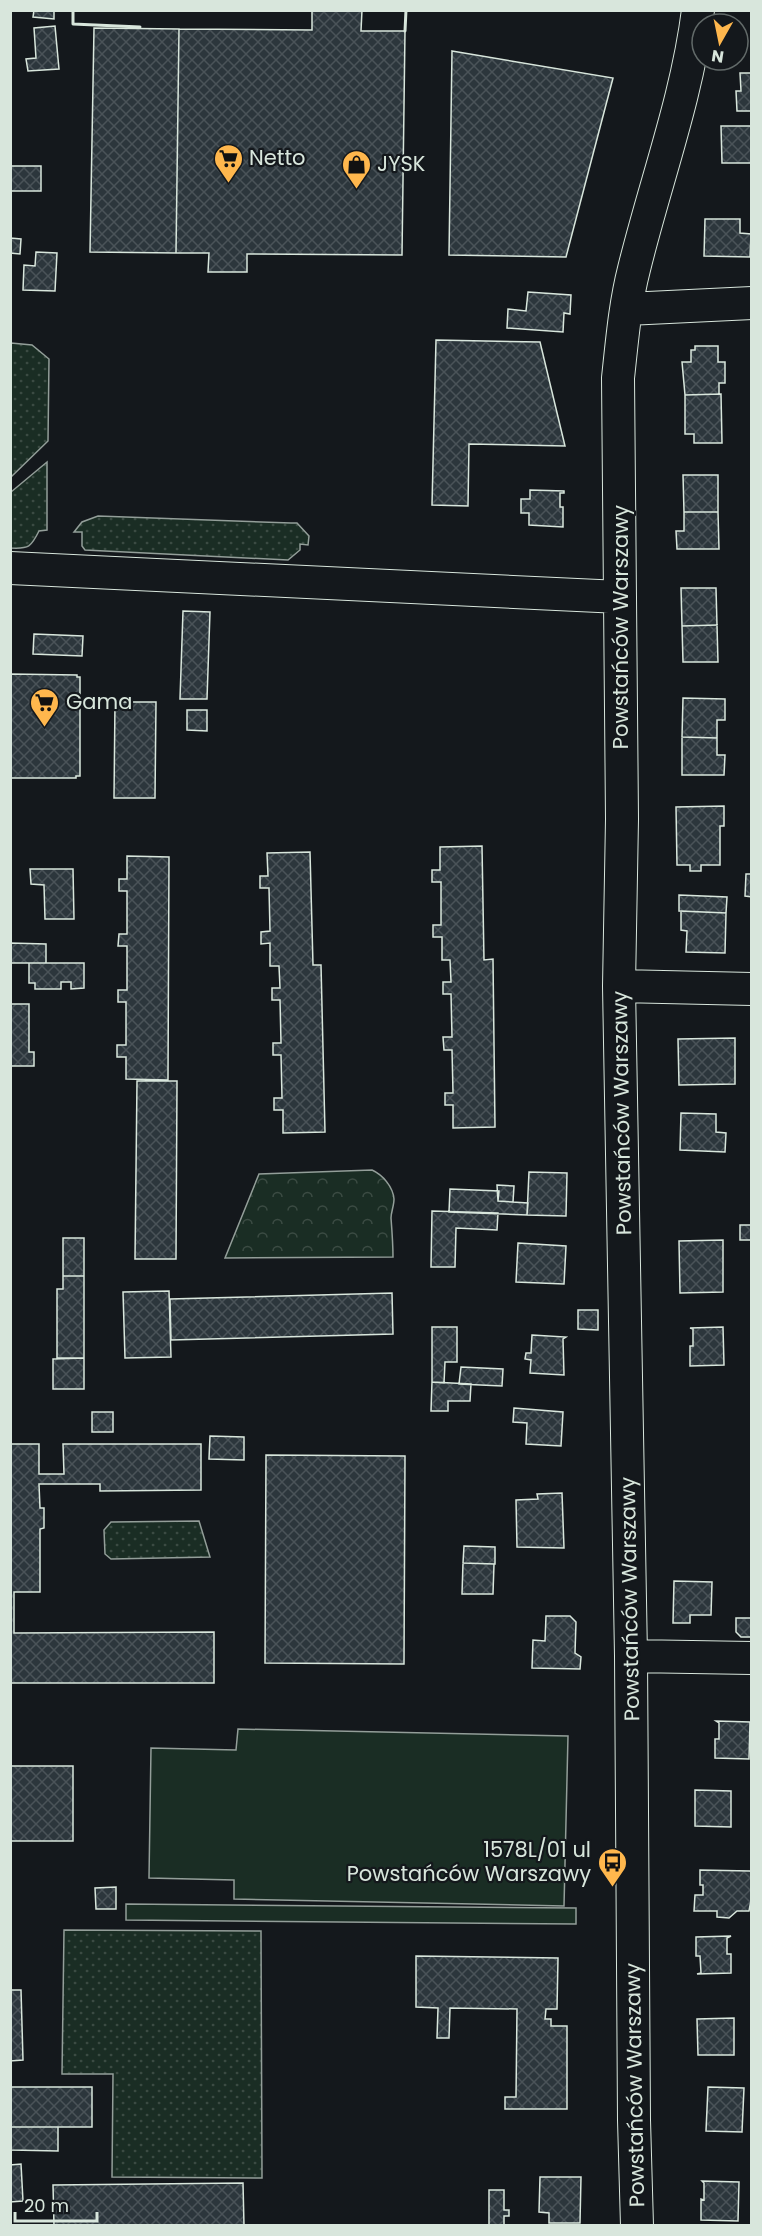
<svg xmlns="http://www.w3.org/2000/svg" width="762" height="2236" font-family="Poppins,sans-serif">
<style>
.grass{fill:url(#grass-dots);stroke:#939e99;stroke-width:1.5}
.park{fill:url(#park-crowns);stroke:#939e99;stroke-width:1.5}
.garden{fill:#1a2d24;stroke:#939e99;stroke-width:1.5}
.building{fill:url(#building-cross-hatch);stroke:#d8e6dc;stroke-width:1.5}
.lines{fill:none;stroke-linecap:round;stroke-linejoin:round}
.minor-casing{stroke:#d8e6dc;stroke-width:34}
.minor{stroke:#14181c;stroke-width:32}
.wall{stroke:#d8e6dc;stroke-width:3}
.labels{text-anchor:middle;stroke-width:4.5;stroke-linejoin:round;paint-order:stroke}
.poi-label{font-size:21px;fill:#d8e6dc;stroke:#14181c;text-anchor:start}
.street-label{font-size:21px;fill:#d8e6dc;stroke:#14181c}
</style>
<defs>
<pattern id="grass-dots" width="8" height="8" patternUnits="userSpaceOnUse" patternTransform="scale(1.5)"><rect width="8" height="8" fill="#1a2d24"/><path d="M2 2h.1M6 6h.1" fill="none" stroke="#3b4b43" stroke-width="1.8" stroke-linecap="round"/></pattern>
<pattern id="park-crowns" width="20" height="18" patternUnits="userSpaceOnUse" patternTransform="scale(1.5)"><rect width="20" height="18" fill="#1a2d24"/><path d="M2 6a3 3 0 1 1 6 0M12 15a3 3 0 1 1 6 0" fill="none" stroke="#3b4b43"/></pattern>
<pattern id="building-cross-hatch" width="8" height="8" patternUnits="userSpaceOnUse" patternTransform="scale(1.5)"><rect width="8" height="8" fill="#2c363c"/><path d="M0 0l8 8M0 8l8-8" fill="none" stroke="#4a5358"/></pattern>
</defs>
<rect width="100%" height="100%" fill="#14181c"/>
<path class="grass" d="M 11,343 L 32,345 L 49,359 L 48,441 L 11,477 Z
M 47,462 L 47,530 L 39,531 C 31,547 29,549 11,548 L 11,492 Z
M 98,516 L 291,523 L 297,523 L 309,536 L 308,545 L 300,544 L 300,550 L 288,560 L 85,550 L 82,546 L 82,532 L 74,532 L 82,522 Z
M 199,1521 L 210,1557 L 111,1559 L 105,1554 L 104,1530 L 111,1522 Z
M 64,1930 L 261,1931 L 262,2178 L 112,2177 L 113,2074 L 62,2074 Z"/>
<path class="park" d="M 372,1170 C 383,1175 393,1187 394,1199 C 394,1206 391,1212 391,1218 C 392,1231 393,1244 393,1257 L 225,1258 L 259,1174 Z"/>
<path class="garden" d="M 238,1729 L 568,1736 L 564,1906 L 234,1899 L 234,1880 L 149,1878 L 151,1748 L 236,1750 Z
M 126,1904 L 576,1908 L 576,1924 L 126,1920 Z"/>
<path class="building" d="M 34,10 L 54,10 L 54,19 L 33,17 Z
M 312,10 L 362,10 L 361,31 L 405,31 L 402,255 L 247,254 L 247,272 L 208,272 L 209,253 L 176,253 L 179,29 L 312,30 Z
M 55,26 L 59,69 L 28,71 L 26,59 L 36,58 L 34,28 Z
M 94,28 L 179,29 L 176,253 L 90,252 Z
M 452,51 L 613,78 L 566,257 L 449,255 Z
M 740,73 L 752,73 L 752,111 L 737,111 L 736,91 L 741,91 Z
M 721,126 L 752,126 L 752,163 L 722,163 Z
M 10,166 L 41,166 L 41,191 L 10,191 Z
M 705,219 L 740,219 L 740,233 L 751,234 L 750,257 L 704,256 Z
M 10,238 L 21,239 L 20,254 L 10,253 Z
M 36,252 L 57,253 L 55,291 L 23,290 L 24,265 L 35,266 Z
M 528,292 L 571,295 L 570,314 L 564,313 L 563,332 L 507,328 L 508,309 L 526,311 Z
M 436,340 L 540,342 L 565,446 L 469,444 L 468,506 L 432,505 Z
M 695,346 L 718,346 L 718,362 L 725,362 L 725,383 L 719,383 L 719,394 L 685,395 L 682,362 L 691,362 L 691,350 L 695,350 Z
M 721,394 L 722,443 L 694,443 L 694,434 L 685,434 L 685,395 Z
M 683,475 L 718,475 L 718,512 L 684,512 Z
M 530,490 L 564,491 L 564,493 L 560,493 L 560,507 L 563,507 L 563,527 L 529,525 L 529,513 L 521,513 L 521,499 L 530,499 Z
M 684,512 L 718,512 L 719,549 L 677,549 L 676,531 L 684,531 Z
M 681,588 L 716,588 L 717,625 L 682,626 Z
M 183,611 L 210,612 L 207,699 L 180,699 Z
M 717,625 L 718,662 L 683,662 L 682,626 Z
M 34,634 L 83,636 L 82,656 L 33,654 Z
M 10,674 L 77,675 L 77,677 L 80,677 L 80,776 L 76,776 L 76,778 L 10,778 Z
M 683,698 L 725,699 L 725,720 L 717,720 L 717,738 L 682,737 Z
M 115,702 L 156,702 L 155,798 L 114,798 Z
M 187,710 L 207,710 L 207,731 L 187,730 Z
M 682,737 L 717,738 L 717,755 L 725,755 L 724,775 L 682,775 Z
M 724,806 L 724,826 L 720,826 L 720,865 L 701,865 L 701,871 L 690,871 L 690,865 L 677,865 L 676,807 Z
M 482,846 L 484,960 L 493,959 L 495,1127 L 453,1128 L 453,1105 L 445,1105 L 445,1093 L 453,1093 L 452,1050 L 444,1050 L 443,1037 L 452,1037 L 451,994 L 443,994 L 443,982 L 451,982 L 450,960 L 442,960 L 442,937 L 433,937 L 433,925 L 441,925 L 441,882 L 432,882 L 432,870 L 440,870 L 440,847 Z
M 310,852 L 313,965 L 321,965 L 325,1132 L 283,1133 L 283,1110 L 274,1110 L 274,1098 L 282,1098 L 281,1055 L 273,1055 L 273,1043 L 281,1043 L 280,1000 L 272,1000 L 272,988 L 280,988 L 279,966 L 270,966 L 270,943 L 261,944 L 261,932 L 270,931 L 269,888 L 260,888 L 260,876 L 268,876 L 267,853 Z
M 127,856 L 169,857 L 168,1080 L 126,1079 L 126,1057 L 117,1057 L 117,1045 L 126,1045 L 126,1002 L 118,1002 L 118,990 L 127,990 L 127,946 L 118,946 L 119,934 L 127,934 L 127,891 L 119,891 L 119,879 L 127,879 Z
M 30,869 L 73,869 L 74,919 L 45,919 L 44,885 L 31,884 Z
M 746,874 L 752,874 L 752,897 L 745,896 Z
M 679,895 L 727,897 L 726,913 L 679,911 Z
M 681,911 L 726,913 L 725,953 L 686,952 L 687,931 L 681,930 Z
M 10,943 L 46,944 L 46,963 L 10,963 Z
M 29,963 L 84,963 L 84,988 L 71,989 L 71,982 L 61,982 L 61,989 L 35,989 L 35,983 L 29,983 Z
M 10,1004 L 29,1004 L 29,1052 L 34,1052 L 34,1066 L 10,1066 Z
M 735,1038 L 735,1084 L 679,1085 L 678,1039 Z
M 137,1081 L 177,1081 L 176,1259 L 135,1259 Z
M 681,1113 L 716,1114 L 716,1132 L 726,1133 L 725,1152 L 680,1150 Z
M 529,1172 L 567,1173 L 566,1216 L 527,1215 Z
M 497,1185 L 514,1186 L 513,1202 L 498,1201 Z
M 450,1189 L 499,1191 L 498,1201 L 528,1203 L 527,1215 L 449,1212 Z
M 432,1211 L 498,1213 L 497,1230 L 456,1228 L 455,1267 L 431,1267 Z
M 740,1225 L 752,1225 L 752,1240 L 740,1240 Z
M 63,1238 L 84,1238 L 84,1276 L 63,1276 Z
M 723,1240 L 723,1292 L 680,1293 L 679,1241 Z
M 518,1243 L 566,1246 L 564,1284 L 516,1282 Z
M 63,1276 L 84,1276 L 84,1358 L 57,1358 L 57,1289 L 63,1289 Z
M 169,1291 L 171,1357 L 125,1358 L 123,1292 Z
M 392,1293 L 393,1334 L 171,1340 L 170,1299 Z
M 578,1310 L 598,1310 L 598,1330 L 578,1329 Z
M 432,1327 L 457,1327 L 457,1362 L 445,1362 L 444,1383 L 432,1382 Z
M 723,1327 L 724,1365 L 690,1366 L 690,1346 L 693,1346 L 693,1329 L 690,1328 Z
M 532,1335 L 566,1337 L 563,1339 L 564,1375 L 530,1373 L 531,1360 L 525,1359 L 526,1353 L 531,1353 Z
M 84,1358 L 84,1389 L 53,1389 L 53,1359 Z
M 461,1367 L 503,1369 L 502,1386 L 459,1384 Z
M 432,1382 L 471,1384 L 470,1401 L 448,1401 L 448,1411 L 431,1411 Z
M 514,1408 L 563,1412 L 561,1446 L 526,1444 L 527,1423 L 513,1422 Z
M 92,1412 L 113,1412 L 113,1432 L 92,1432 Z
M 210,1436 L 244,1437 L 244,1460 L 209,1459 Z
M 10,1444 L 39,1444 L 39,1474 L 64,1474 L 63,1444 L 201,1444 L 201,1490 L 100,1491 L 100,1484 L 39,1484 L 40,1508 L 44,1508 L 44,1528 L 40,1529 L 40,1592 L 14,1592 L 14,1633 L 214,1632 L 214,1683 L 10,1683 Z
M 266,1455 L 405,1456 L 404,1664 L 265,1663 Z
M 562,1493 L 564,1548 L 517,1547 L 516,1500 L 538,1499 L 537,1494 Z
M 464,1546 L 495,1547 L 495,1564 L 463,1563 Z
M 463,1563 L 494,1564 L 493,1594 L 462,1594 Z
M 674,1581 L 712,1582 L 711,1615 L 690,1615 L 690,1623 L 673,1623 Z
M 546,1616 L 570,1616 L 576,1622 L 575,1653 L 581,1657 L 580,1669 L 532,1668 L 533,1640 L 545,1641 Z
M 736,1618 L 752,1618 L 752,1637 L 741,1637 L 736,1632 Z
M 716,1721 L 750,1722 L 749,1759 L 715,1758 L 715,1739 L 719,1739 L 719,1723 Z
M 10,1766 L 73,1766 L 73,1841 L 10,1841 Z
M 695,1790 L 731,1791 L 731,1827 L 695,1826 Z
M 700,1870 L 750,1871 L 752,1873 L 752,1895 L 749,1911 L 737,1911 L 729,1918 L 717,1917 L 717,1911 L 694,1911 L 695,1895 L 703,1895 L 703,1885 L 700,1885 Z
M 116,1887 L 116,1909 L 96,1909 L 95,1888 Z
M 731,1936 L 727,1938 L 727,1954 L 731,1954 L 731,1973 L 697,1974 L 701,1973 L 700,1956 L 696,1956 L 696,1937 Z
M 416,1956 L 558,1958 L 557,2009 L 546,2009 L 545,2019 L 551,2019 L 551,2026 L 567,2026 L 567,2109 L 505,2109 L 505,2097 L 516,2097 L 517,2009 L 450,2008 L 449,2038 L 437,2038 L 438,2008 L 416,2007 Z
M 10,1990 L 21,1990 L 23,2060 L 10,2061 Z
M 734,2018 L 734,2055 L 698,2055 L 697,2019 Z
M 10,2087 L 92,2087 L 92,2127 L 10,2127 Z
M 708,2087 L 744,2088 L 742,2132 L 706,2131 Z
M 11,2127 L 58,2127 L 58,2151 L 11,2150 Z
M 21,2164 L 23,2201 L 10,2202 L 10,2165 Z
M 540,2177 L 581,2177 L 580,2223 L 549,2223 L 549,2213 L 539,2212 Z
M 702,2181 L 739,2182 L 738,2221 L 701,2220 L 701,2199 L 704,2200 L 704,2183 Z
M 243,2183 L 244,2226 L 54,2226 L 53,2185 Z
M 489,2190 L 504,2190 L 504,2210 L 509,2210 L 509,2216 L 504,2216 L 504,2226 L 489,2226 Z"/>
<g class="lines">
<defs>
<path id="minor" d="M 627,309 L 752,303
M 10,568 L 620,597
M 619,986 L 752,989
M 631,1656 L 752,1658
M 637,2226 L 634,2120 L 631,1656 L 619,986 L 622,819 L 618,378 C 622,341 625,304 634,269 C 655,183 687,98 698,10"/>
</defs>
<use href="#minor" class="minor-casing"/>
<use href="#minor" class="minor"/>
<path class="wall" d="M 73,10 L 73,24 L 140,27
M 405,31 L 406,10"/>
</g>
<defs>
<symbol id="supermarket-pin" viewBox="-11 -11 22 30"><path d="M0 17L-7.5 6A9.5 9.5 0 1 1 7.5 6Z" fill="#ffb74d" stroke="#14181c"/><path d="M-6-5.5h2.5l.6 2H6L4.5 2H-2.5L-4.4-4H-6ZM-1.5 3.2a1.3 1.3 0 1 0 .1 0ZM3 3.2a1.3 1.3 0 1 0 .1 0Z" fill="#111"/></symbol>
<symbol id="shop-pin" viewBox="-11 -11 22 30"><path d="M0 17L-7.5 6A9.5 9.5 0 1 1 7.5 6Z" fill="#ffb74d" stroke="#14181c"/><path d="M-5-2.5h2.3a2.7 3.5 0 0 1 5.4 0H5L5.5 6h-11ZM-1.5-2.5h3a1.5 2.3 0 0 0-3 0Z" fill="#111"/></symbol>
<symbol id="bus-pin" viewBox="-11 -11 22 30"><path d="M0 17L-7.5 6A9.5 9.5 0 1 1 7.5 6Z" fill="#ffb74d" stroke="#14181c"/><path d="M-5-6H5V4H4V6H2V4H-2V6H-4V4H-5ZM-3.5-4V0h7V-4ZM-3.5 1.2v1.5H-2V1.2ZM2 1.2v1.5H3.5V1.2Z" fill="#111"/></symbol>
</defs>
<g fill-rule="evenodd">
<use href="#supermarket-pin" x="212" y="142" width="33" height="45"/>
<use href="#shop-pin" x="340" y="148" width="33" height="45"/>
<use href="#supermarket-pin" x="28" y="686" width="33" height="45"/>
<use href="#bus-pin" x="596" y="1846" width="33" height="45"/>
</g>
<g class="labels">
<g class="poi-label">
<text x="249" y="165">Netto</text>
<text x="377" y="171">JYSK</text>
<text x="66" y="709">Gama</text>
<text x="591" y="1857" text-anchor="end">1578L/01 ul<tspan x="591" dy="24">Powstańców Warszawy</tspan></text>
</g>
<g class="street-label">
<text transform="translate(621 627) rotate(-90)" y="7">Powstańców Warszawy</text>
<text transform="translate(622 1113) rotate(-91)" y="7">Powstańców Warszawy</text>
<text transform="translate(630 1599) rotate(-91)" y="7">Powstańców Warszawy</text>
<text transform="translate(635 2085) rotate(-91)" y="7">Powstańców Warszawy</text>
</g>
</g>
<rect width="762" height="2236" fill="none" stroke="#d8e6dc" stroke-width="24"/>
<g transform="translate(720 42) rotate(189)"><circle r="28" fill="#14181c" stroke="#626a69" stroke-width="1.5"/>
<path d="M0-4.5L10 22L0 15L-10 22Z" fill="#ffb74d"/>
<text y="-9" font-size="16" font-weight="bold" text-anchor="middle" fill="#d8e6dc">N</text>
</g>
<path d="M15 2212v9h82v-9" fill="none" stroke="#d8e6dc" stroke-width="3"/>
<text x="24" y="2212" font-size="18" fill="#d8e6dc" stroke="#14181c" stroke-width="4.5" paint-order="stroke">20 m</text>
</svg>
